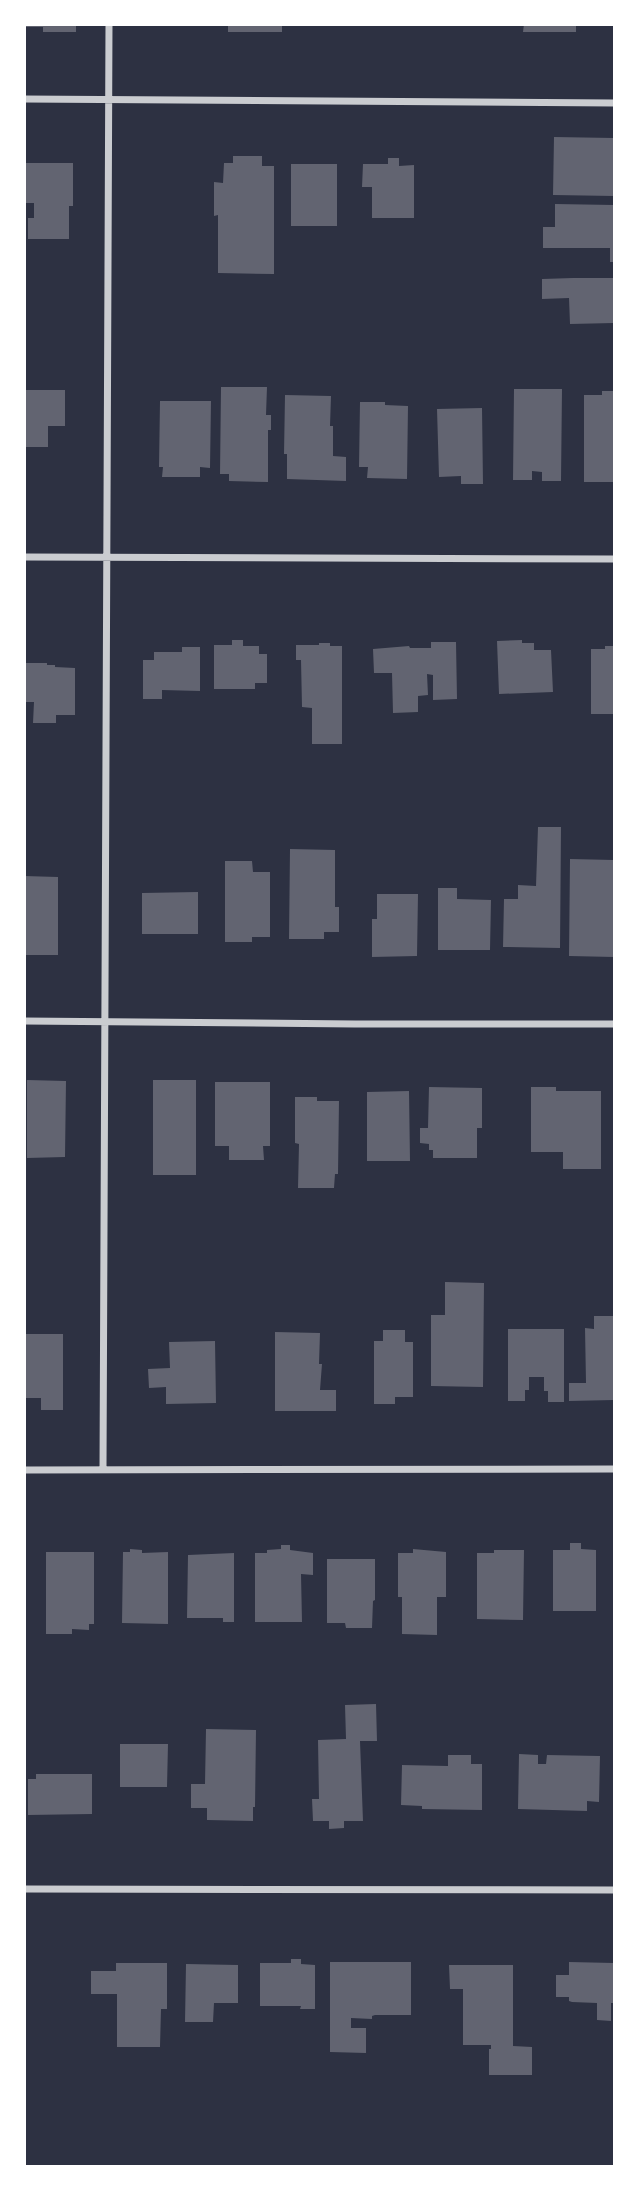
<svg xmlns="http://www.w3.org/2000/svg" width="639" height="2191" font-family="'Exo 2',sans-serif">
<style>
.building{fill:#626471}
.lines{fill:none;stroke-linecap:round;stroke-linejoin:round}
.minor{stroke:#caccd0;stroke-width:7}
</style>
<rect width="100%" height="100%" fill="#2d3142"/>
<path class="building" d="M 24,24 L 76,24 L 76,32 L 43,32 L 43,27 L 24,27 Z
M 228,24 L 282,24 L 282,32 L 228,32 Z
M 524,24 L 576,24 L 576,32 L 523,32 Z
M 554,137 L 614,138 L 614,196 L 553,195 Z
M 233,156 L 262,156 L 262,166 L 274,166 L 274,274 L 218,273 L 218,215 L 214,216 L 214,182 L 223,183 L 224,163 L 233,163 Z
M 388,158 L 399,158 L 399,166 L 414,165 L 414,218 L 372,218 L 372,187 L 362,187 L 363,164 L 388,164 Z
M 24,163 L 73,163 L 73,206 L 69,206 L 69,239 L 28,239 L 28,218 L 34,218 L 34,203 L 24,203 Z
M 291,164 L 337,164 L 337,226 L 291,226 Z
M 555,204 L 614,205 L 614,262 L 610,262 L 610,248 L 543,248 L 543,227 L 555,227 Z
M 573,278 L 614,278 L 614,323 L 570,324 L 569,298 L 542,299 L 542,279 Z
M 221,387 L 267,387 L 266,415 L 271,415 L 271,430 L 268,430 L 268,482 L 229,481 L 229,474 L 220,474 Z
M 514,389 L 562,389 L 561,481 L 542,481 L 542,472 L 532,471 L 532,480 L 513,480 Z
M 26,390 L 65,390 L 65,426 L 48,426 L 48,447 L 24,447 Z
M 602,391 L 614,391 L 614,482 L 584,482 L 584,395 L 602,395 Z
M 285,395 L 331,396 L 330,426 L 333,426 L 333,456 L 346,457 L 346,481 L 287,479 L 287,454 L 284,454 Z
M 160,401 L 211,401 L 210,468 L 200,467 L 200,477 L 162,477 L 163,467 L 159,467 Z
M 360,402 L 385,402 L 385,405 L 408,406 L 407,479 L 367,478 L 368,467 L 359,467 Z
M 482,408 L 483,484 L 461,484 L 461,476 L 439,477 L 437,409 Z
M 232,640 L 243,640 L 243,646 L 259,646 L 259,654 L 267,654 L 267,683 L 255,683 L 255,689 L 214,689 L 214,645 L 232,645 Z
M 522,640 L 522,643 L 534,643 L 534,650 L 551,650 L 553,692 L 499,694 L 497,641 Z
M 431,642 L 456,642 L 457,699 L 433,700 L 433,675 L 427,674 L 428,695 L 418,696 L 418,712 L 393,713 L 392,673 L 374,673 L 373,649 L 409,646 L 410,648 L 431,648 Z
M 319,643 L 330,643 L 330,646 L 342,646 L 342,744 L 312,744 L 312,708 L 302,707 L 301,660 L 296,660 L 296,645 L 319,645 Z
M 605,646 L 614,646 L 614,714 L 591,714 L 591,649 L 605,649 Z
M 182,647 L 200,647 L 200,691 L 162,690 L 162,699 L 143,699 L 143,660 L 154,660 L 154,652 L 182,652 Z
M 24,663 L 47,663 L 47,665 L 55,665 L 55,667 L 75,668 L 75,715 L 56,715 L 56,723 L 33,723 L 34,702 L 24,702 Z
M 538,827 L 561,827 L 560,948 L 503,947 L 504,899 L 518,899 L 518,885 L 536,886 Z
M 290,849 L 335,850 L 335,907 L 339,907 L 339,932 L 324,932 L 324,939 L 289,939 Z
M 570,859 L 614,860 L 614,957 L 569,956 Z
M 225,861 L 252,861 L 253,872 L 270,872 L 270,937 L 252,937 L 252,942 L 225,942 Z
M 24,876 L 58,877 L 58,955 L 24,955 Z
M 438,888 L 457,888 L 457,899 L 491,900 L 490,950 L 438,950 Z
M 198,892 L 198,934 L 142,934 L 142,893 Z
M 377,894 L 418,894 L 417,956 L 372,957 L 372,919 L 377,919 Z
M 27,1080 L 66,1081 L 65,1157 L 27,1158 Z
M 153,1080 L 196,1080 L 196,1175 L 153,1175 Z
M 215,1082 L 270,1082 L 270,1146 L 263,1146 L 264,1160 L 229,1160 L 229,1146 L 215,1146 Z
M 429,1087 L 482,1088 L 482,1128 L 477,1128 L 477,1158 L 433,1158 L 433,1150 L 429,1150 L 429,1144 L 420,1143 L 420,1128 L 428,1128 Z
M 531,1087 L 556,1087 L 556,1091 L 601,1091 L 601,1169 L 563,1169 L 563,1152 L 531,1152 Z
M 409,1091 L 410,1161 L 367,1161 L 367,1092 Z
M 295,1097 L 317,1097 L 317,1101 L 339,1101 L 338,1174 L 335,1174 L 334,1188 L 298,1188 L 299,1144 L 295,1143 Z
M 445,1282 L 484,1283 L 483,1387 L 431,1386 L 431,1315 L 445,1315 Z
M 594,1316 L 614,1316 L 614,1400 L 569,1401 L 569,1383 L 586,1383 L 585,1328 L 594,1329 Z
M 508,1329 L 564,1329 L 564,1402 L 548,1402 L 548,1391 L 544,1391 L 544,1377 L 529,1377 L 529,1390 L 525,1390 L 525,1401 L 508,1401 Z
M 383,1330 L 405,1330 L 405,1342 L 413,1342 L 413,1397 L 395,1397 L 395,1404 L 374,1404 L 374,1341 L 383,1341 Z
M 275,1332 L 320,1333 L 319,1364 L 322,1364 L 320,1390 L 336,1390 L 336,1411 L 275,1411 Z
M 24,1334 L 63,1334 L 63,1410 L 41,1410 L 41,1398 L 24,1398 Z
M 215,1341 L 216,1403 L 166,1404 L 166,1387 L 149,1388 L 148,1369 L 170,1368 L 169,1342 Z
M 570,1543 L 581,1543 L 581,1549 L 596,1550 L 596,1611 L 553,1611 L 553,1550 L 570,1550 Z
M 281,1545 L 290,1545 L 290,1550 L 313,1553 L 313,1575 L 301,1574 L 302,1622 L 255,1622 L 255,1553 L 267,1553 L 267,1550 L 281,1549 Z
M 130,1549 L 142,1550 L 142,1553 L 168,1552 L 168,1624 L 122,1623 L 123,1552 L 130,1552 Z
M 413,1549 L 446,1552 L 446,1597 L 437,1597 L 437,1635 L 402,1634 L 402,1597 L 398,1597 L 398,1553 L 413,1553 Z
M 494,1550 L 524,1550 L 523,1620 L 477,1619 L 477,1553 L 494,1553 Z
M 46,1552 L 94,1552 L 94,1624 L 89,1624 L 89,1630 L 72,1629 L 72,1634 L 46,1634 Z
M 234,1553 L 234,1622 L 223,1622 L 223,1618 L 187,1618 L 188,1555 Z
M 327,1559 L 375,1559 L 375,1600 L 373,1601 L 372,1628 L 346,1628 L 345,1623 L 327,1623 Z
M 376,1704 L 377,1741 L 360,1741 L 363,1821 L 344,1821 L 344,1828 L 329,1829 L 329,1821 L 313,1821 L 312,1799 L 319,1799 L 318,1740 L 346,1739 L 345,1705 Z
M 206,1729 L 256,1730 L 255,1807 L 253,1807 L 253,1821 L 207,1820 L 207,1808 L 191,1808 L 191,1784 L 205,1784 Z
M 120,1744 L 168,1744 L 167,1787 L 120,1787 Z
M 519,1754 L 538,1755 L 538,1764 L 546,1764 L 547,1755 L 600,1756 L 599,1802 L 587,1801 L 587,1811 L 518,1809 Z
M 448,1755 L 471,1755 L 471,1764 L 482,1764 L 482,1810 L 422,1809 L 422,1806 L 401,1805 L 402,1765 L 448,1766 Z
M 36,1774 L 92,1774 L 92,1814 L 28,1815 L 28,1779 L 36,1779 Z
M 291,1959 L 301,1959 L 301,1964 L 315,1965 L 315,2009 L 300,2009 L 301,2006 L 260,2006 L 260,1963 L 291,1963 Z
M 330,1962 L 411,1962 L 411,2015 L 375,2015 L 372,2016 L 372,2019 L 351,2018 L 351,2028 L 366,2028 L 366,2053 L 330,2052 Z
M 569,1962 L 614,1963 L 614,2003 L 611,2003 L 611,2021 L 597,2020 L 597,2003 L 572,2002 L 569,2001 L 569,1997 L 556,1997 L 556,1975 L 569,1975 Z
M 116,1963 L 167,1963 L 167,2009 L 161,2009 L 160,2047 L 117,2047 L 117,1994 L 91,1994 L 91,1971 L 116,1971 Z
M 186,1964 L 238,1965 L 238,2003 L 214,2003 L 213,2022 L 185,2022 Z
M 449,1965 L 513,1965 L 513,2046 L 532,2047 L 532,2075 L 489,2075 L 489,2049 L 491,2049 L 491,2045 L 463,2045 L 463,1989 L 450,1989 Z"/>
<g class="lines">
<path class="minor" d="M 24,99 L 614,103
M 24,557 L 614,559
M 24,1021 L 355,1024 L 614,1024
M 24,1470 L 614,1469
M 103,1470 L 109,24
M 24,1889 L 614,1890"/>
</g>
<rect width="639" height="2191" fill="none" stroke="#ffffff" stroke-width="52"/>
</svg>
